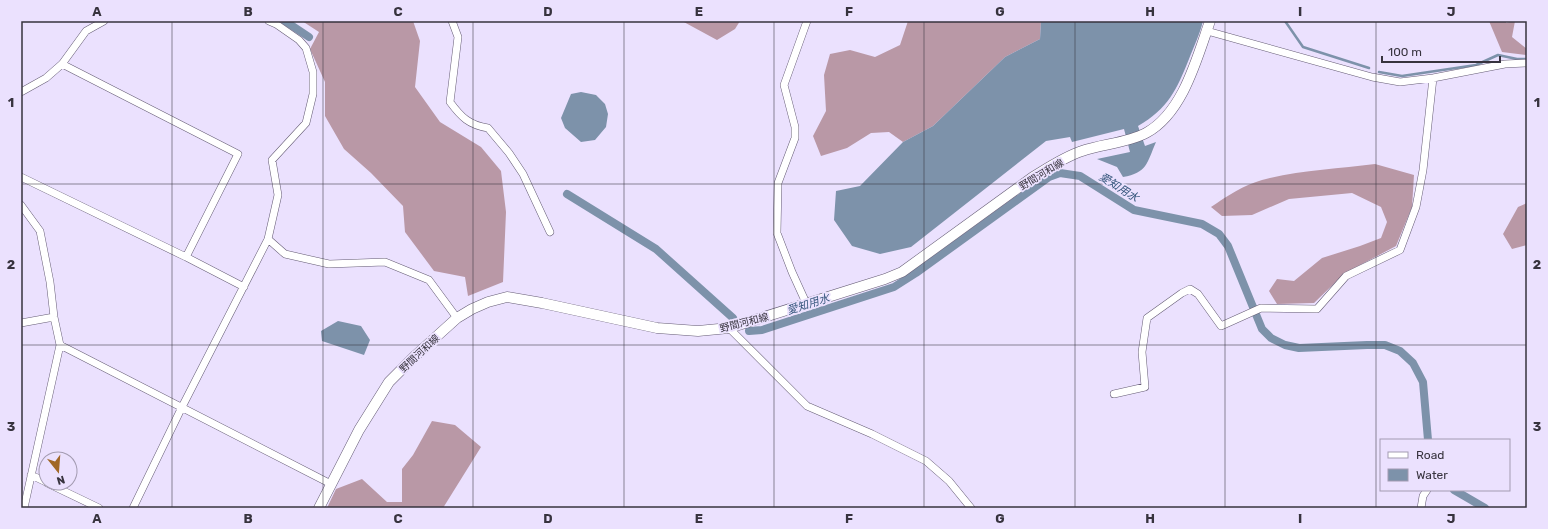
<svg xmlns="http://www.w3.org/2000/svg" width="1548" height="529" font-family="Rubik,'Noto Sans JP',sans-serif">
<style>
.forest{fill:#b998a6}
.water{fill:#7d92aa}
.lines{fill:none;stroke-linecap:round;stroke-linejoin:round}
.stream{stroke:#7d92aa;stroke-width:2.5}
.canal{stroke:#7d92aa;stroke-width:8}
.street-casing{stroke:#655c75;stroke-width:8}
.secondary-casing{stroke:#655c75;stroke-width:11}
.street{stroke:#fff;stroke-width:7}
.secondary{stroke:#fff;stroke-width:10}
.grid{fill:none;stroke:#37333e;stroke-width:1;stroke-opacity:0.55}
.labels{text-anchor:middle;stroke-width:3.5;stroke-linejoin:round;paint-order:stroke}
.street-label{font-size:10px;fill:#37333e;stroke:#ebe1fe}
.water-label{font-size:11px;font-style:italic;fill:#34557b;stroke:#ebe1fe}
.neatline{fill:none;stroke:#37333e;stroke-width:1.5}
.grid-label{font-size:13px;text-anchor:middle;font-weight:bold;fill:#37333e}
</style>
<rect width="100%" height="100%" fill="#ebe1fe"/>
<path class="forest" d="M 302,21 L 413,21 L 420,41 L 415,87 L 440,122 L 481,147 L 501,171 L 506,212 L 503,282 L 468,296 L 465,277 L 434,271 L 405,232 L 403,206 L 371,173 L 344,149 L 325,116 L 325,82 L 310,49 L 319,32 Z
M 682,21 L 740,21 L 735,29 L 717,40 Z
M 908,21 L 1041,21 L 1040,39 L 1005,57 L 933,126 L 903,142 L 889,132 L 871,133 L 847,148 L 821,156 L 813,136 L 826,111 L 824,75 L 830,54 L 850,50 L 875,57 L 900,45 Z
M 1489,21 L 1506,21 L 1506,23 L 1515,21 L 1512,37 L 1527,49 L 1527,55 L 1502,52 Z
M 1375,164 L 1414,175 L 1412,207 L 1396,246 L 1345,273 L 1314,303 L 1277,304 L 1269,291 L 1277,279 L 1294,281 L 1322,258 L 1360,246 L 1381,238 L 1387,222 L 1381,207 L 1352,193 L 1289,199 L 1252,215 L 1222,216 L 1211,207 C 1227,196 1244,185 1262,180 C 1298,170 1338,169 1375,164 Z
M 1527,203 L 1527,245 L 1512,249 L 1503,234 L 1518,207 Z
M 432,421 L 455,425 L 481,447 L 443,508 L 327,508 L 336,489 L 362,479 L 387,502 L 402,502 L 402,469 L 413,455 Z"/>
<path class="water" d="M 1041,21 L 1203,21 C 1200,34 1194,46 1189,59 C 1177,89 1168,109 1138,126 L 1145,146 L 1156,142 C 1147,163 1147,173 1123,177 L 1117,167 L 1097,159 L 1130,152 L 1124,129 L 1072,142 L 1070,137 L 1046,141 L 911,247 L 880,254 L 852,246 L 834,220 L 836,191 L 860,186 L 903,142 L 933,126 L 1005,57 L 1040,39 Z
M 581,92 L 596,95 L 605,104 L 608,114 L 606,127 L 595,140 L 581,142 L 565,128 L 561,118 L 571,94 Z
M 338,321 L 361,326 L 370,340 L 364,355 L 322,341 L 321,331 Z"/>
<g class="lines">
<path class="stream" d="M 1285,21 L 1303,47 L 1369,68
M 1379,72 L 1402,76 L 1476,65 L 1498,55 L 1517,59 L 1527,59"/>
<path class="canal" d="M 285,21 L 309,37
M 567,194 L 656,249 L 733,318
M 749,331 L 762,330 L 894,287 L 916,273 L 1049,177 L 1060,173 L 1080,176 L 1134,210 L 1202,224 L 1219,234 L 1228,246 L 1262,329 L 1271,338 L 1285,345 L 1299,348 L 1367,345 L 1385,345 L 1400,351 L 1413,363 L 1423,382 L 1428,440
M 1454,490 L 1485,508"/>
<defs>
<path id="street" d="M 452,21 L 458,37 L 450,102 C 461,117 469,125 488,128 L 509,153 L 523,174 L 550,232
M 807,21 L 784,85 L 795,127 L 795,138 L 778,183 L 777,233 L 792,272 L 807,305
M 1207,31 L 1372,77 L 1400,82 L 1433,78 L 1505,64 L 1527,63
M 62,64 L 238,154 L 186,257
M 21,92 L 46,78 L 62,64 L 86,31 L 104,21
M 21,177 L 186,257 L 244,287
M 21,205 L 40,231 L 50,282 L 54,317 L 60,345 L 24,508
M 268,239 L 285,254 L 329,264 L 385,262 L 429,280 L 457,318
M 21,323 L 54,317
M 729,328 L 807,406 L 872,434 L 926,461 L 949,481 L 971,508
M 60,345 L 331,484
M 1114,394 L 1145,387 L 1142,352 L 1147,318 L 1182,293 L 1190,289 L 1198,294 L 1221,326 L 1261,308 L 1317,309 L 1346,276 L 1400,250 L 1416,207 L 1423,170 L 1433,78
M 31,475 L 46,482
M 47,483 L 99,508
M 133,508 L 182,407 L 268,239 L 278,195 L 272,160 L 306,123 L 313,94 L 313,72 L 306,48 L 299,40 L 276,24 L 269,21
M 1421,508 L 1423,496 L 1427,490"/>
<path id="secondary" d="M 319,508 L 359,430 L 389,382 L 416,355 L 457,318 L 472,309 L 488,302 L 507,297 L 542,303 L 657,328 L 698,331 L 729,328 L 885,279 L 902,272 L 1033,177 C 1048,168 1064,157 1082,151 C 1101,144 1128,143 1146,133 C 1183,113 1197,58 1210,21"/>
</defs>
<use href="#street" class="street-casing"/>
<use href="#secondary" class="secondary-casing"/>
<use href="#street" class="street"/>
<use href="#secondary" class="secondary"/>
</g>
<path class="grid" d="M 172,21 L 172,508M 323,21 L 323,508M 473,21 L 473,508M 624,21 L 624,508M 774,21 L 774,508M 924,21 L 924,508M 1075,21 L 1075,508M 1225,21 L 1225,508M 1376,21 L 1376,508M 21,184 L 1527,184M 21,345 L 1527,345"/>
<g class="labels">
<g class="street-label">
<text transform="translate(1041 174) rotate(-31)" y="4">野間河和線</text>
<text transform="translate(744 322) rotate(-14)" y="4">野間河和線</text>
<text transform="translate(419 353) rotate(-43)" y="4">野間河和線</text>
</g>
<g class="water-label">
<text transform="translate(1119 187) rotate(32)" y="4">愛知用水</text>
<text transform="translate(808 304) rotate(-18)" y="4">愛知用水</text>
</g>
</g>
<rect width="1548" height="529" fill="none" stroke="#ebe1fe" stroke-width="44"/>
<rect x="1380" y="439" width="130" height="52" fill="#ebe1fe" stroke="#a39bb1"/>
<rect x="1388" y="452" width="20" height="6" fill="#ffffff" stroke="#a39bb1"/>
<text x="1416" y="459" font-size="12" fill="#37333e">Road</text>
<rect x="1388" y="469" width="20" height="12" fill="#7d92aa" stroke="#a39bb1"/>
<text x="1416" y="479" font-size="12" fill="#37333e">Water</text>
<g transform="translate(58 471) rotate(163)"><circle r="19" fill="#ebe1fe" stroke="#a39bb1"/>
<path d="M0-3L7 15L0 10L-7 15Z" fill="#a16727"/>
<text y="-6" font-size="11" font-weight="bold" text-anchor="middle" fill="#37333e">N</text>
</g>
<path d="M1382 56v6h118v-6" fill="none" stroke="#37333e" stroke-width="2"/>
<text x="1388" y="56" font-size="12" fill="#37333e" stroke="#ebe1fe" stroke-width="3" paint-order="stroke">100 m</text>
<rect x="22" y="22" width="1504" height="485" class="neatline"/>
<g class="grid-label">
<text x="97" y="16">A</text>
<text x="248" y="16">B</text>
<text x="398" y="16">C</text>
<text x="548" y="16">D</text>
<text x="699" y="16">E</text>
<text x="849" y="16">F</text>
<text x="1000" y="16">G</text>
<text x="1150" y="16">H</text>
<text x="1300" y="16">I</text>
<text x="1451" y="16">J</text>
<text x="11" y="107">1</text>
<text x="1537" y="107">1</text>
<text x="11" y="269">2</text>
<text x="1537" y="269">2</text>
<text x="11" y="431">3</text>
<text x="1537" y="431">3</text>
<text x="97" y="523">A</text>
<text x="248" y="523">B</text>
<text x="398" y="523">C</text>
<text x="548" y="523">D</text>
<text x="699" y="523">E</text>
<text x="849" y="523">F</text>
<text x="1000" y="523">G</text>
<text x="1150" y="523">H</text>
<text x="1300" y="523">I</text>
<text x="1451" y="523">J</text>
</g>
</svg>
